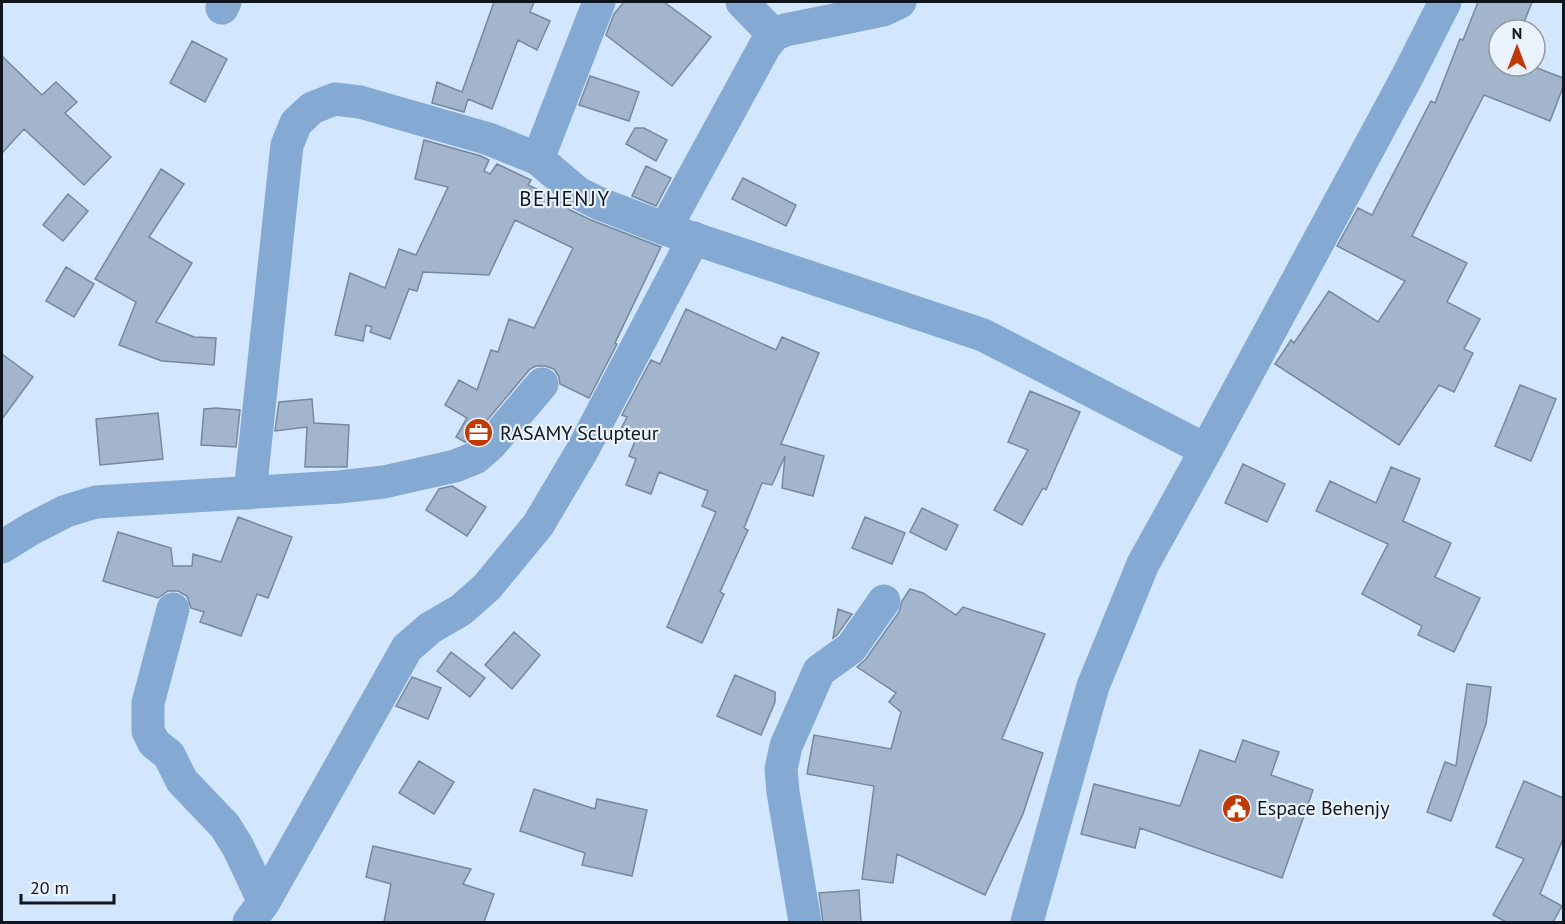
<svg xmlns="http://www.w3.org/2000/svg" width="1565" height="924" font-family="'PT Sans',sans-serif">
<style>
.building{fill:#a2b5cc;stroke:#76889e;stroke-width:1.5}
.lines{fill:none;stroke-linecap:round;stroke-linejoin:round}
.minor{stroke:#84a9d3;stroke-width:33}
.labels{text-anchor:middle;stroke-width:4.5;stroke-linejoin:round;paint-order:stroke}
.poi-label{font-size:20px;fill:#0e151d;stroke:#eaf2fc;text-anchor:start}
.neighbourhood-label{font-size:21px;letter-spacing:1.5px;fill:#0e151d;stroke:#eaf2fc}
</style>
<rect width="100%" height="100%" fill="#d2e6fe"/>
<path class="building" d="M 494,2 L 534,2 L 530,12 L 550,21 L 537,50 L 518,40 L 492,109 L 468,99 L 464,112 L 432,103 L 437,82 L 462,92 Z
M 624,2 L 664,2 L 711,37 L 672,86 L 606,35 L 614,14 Z
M 1478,2 L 1532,2 L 1521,30 L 1499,30 L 1499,66 L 1532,66 L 1563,78 L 1563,87 L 1550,121 L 1484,95 L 1412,236 L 1467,263 L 1447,302 L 1480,319 L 1464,349 L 1473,353 L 1454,392 L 1439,385 L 1399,445 L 1275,364 L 1291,340 L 1294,343 L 1329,291 L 1378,322 L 1405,281 L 1337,246 L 1358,208 L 1372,215 L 1431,101 L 1435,103 L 1460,39 L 1463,40 Z
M 192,41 L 227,59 L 205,102 L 170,83 Z
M 2,56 L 42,95 L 56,82 L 77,102 L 65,113 L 111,157 L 84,185 L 24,129 L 2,153 Z
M 590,76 L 639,92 L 629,121 L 579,105 Z
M 635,128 L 644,128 L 667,140 L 656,161 L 626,144 Z
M 424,140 L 481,156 L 489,160 L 484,171 L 490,174 L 497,164 L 531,180 L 528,185 L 554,197 L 570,210 L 591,220 L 661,247 L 615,343 L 617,344 L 589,398 L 560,384 L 559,377 L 554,369 L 545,366 L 536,366 L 530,369 L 478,431 L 465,442 L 456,437 L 467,418 L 445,405 L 459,380 L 477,390 L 491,350 L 498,352 L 509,319 L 534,328 L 573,248 L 515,220 L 489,275 L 423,272 L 417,291 L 409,289 L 390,339 L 370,332 L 372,327 L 366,325 L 363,341 L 335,335 L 350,273 L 385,288 L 399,249 L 416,255 L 448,187 L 415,179 Z
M 646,166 L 671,178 L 656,206 L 632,196 Z
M 161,169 L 184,184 L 149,237 L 192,263 L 156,322 L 194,337 L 216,338 L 214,365 L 162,361 L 119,345 L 136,302 L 95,279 Z
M 743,178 L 796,205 L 786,226 L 732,199 Z
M 68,194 L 88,211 L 63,241 L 43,225 Z
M 66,267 L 94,284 L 74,317 L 46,301 Z
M 686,309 L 776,350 L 782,337 L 819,353 L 781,444 L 824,456 L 813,496 L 782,488 L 785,456 L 772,485 L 762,483 L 744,528 L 748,530 L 720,592 L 724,594 L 702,643 L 667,627 L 716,512 L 702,506 L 708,491 L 659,472 L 651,494 L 626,485 L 636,459 L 629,456 L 637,436 L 621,429 L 627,417 L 622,415 L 651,360 L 660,364 Z
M 2,354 L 33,377 L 2,419 Z
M 1520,385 L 1556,399 L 1531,461 L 1495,446 Z
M 1030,391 L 1080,412 L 1046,490 L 1043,488 L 1022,525 L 994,510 L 1028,450 L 1008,442 Z
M 312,399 L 314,423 L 349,425 L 347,467 L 305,467 L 307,427 L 275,431 L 279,402 Z
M 216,408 L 240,410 L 236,447 L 201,445 L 204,409 Z
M 158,413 L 163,459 L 100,465 L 96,419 Z
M 1243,464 L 1285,484 L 1267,522 L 1225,503 Z
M 1391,467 L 1420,479 L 1403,521 L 1451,543 L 1435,577 L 1480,598 L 1454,652 L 1418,635 L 1422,626 L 1362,594 L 1388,544 L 1316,511 L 1330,481 L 1376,503 Z
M 452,486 L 486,507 L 467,536 L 426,510 L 439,489 Z
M 922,508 L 958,525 L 946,550 L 910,532 Z
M 238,517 L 292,537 L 268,598 L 257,594 L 241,636 L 200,622 L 204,612 L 191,608 L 187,596 L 178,591 L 168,591 L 158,598 L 103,581 L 118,532 L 171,548 L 173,566 L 192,566 L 193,554 L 221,562 Z
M 865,517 L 905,533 L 892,564 L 852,548 Z
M 910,589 L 923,593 L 956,615 L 963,607 L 1045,634 L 1002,739 L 1043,753 L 1023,814 L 985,895 L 897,854 L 893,883 L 862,879 L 874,786 L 807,774 L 814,735 L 891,749 L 901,712 L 889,702 L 896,693 L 857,667 L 866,659 L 899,612 L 902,601 Z
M 838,609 L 852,614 L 837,635 L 833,638 Z
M 514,632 L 540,655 L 512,689 L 485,665 Z
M 451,652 L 485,678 L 470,697 L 437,671 Z
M 735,675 L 775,692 L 775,702 L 761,735 L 717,716 Z
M 412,677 L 441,688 L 428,719 L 396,706 Z
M 1467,684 L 1491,687 L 1486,724 L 1451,821 L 1427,812 L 1445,762 L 1456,766 Z
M 1243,740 L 1279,752 L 1271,775 L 1313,790 L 1282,878 L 1140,828 L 1135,848 L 1081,834 L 1094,784 L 1180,806 L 1200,750 L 1235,762 Z
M 419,761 L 454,782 L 434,814 L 399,793 Z
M 1524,781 L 1563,798 L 1563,839 L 1540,894 L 1562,906 L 1553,922 L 1506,922 L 1493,915 L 1524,859 L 1496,847 Z
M 534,789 L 595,809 L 597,799 L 647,810 L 632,876 L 582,865 L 585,853 L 520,831 Z
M 373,846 L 471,869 L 463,884 L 494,894 L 484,922 L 384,922 L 391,884 L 366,877 Z
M 859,890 L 861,922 L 823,922 L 819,893 Z"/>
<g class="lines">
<path class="minor" d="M 742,2 L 774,35
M 222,8 L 225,2
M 538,159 L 599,2
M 665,229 L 765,46 L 774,35 L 785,30 L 883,10 L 900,2
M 250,493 L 287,145 L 296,123 L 312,108 L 335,99 L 360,102 L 489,139 L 538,159 L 578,193 L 598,203 L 665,229 L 983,335 L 1206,450
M 2,547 L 31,529 L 66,511 L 96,502 L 339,487 L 384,482 L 455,466 L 475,458 L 491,444 L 542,384
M 173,609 L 148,703 L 148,731 L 154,743 L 169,755 L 182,781 L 225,826 L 238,847 L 264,902
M 249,922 L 264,902 L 407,648 L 430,628 L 461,610 L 487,587 L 538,525 L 582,451 L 694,238
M 805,922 L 783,792 L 781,769 L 786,746 L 819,671 L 851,648 L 884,601
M 1027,922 L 1093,686 L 1143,564 L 1206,450 L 1407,77 L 1445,2"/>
</g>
<defs>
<symbol id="office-disc" viewBox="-11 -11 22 22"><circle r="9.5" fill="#c13904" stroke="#eaf2fc"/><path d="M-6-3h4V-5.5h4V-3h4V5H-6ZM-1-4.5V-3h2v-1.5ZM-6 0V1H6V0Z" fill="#fff"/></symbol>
<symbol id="civic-disc" viewBox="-11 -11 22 22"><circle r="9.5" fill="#c13904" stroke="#eaf2fc"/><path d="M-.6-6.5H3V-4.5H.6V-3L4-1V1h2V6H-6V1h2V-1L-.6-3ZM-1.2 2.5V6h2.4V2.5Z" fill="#fff"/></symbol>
</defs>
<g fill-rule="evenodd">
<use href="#office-disc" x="462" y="416" width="33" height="33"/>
<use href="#civic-disc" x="1220" y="792" width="33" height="33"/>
</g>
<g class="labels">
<g class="poi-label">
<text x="500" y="440">RASAMY Sclupteur</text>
<text x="1257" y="815">Espace Behenjy</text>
</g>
<g class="neighbourhood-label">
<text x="565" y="206">BEHENJY</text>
</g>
</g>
<rect width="1565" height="924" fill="none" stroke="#0e151d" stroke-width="6"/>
<g transform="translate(1517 48)"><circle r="28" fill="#eaf2fc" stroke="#929aa3" stroke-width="1.5"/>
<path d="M0-4.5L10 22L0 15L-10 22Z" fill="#c13904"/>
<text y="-9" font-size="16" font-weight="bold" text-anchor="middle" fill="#0e151d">N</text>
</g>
<path d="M21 894v9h93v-9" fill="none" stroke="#0e151d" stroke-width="3"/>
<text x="30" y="894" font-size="18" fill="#0e151d" stroke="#eaf2fc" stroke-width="4.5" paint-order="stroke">20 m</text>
</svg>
